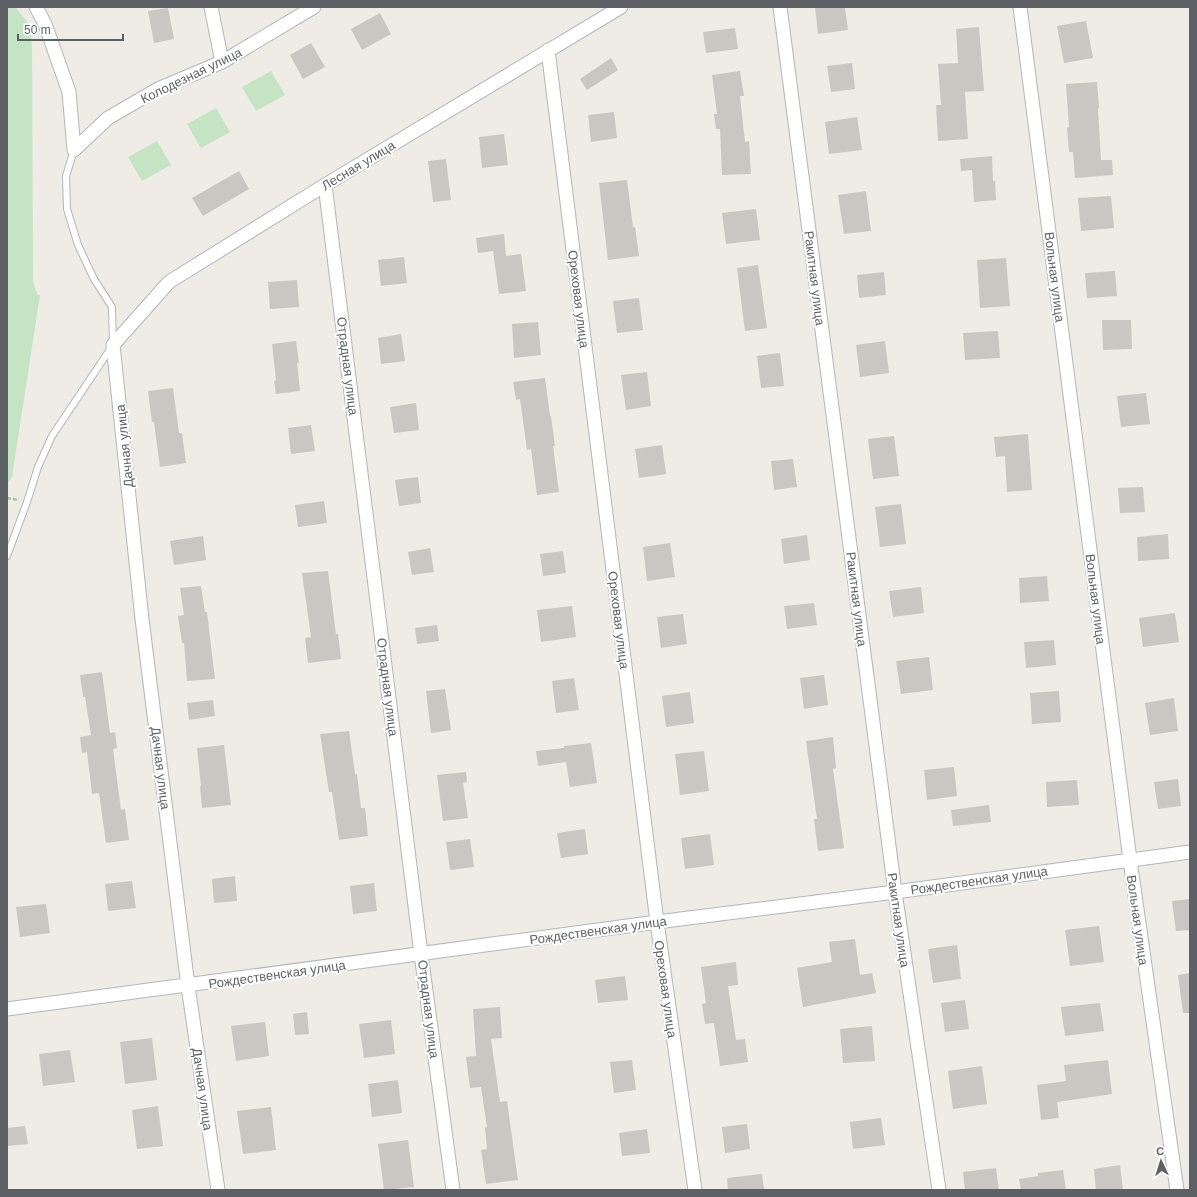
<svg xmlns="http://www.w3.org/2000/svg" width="1197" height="1197" font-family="Arial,sans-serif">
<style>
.green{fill:#c5e4c4}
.building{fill:#cac7c2}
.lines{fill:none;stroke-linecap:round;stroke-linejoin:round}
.lane-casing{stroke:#b3b6b9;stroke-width:8}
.street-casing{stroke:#b3b6b9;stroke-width:15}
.path{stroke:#9ec5a7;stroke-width:2.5;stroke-dasharray:4 2;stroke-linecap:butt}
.lane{stroke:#fff;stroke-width:6}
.street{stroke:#fff;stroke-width:13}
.labels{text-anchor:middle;stroke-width:4;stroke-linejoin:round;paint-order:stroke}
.street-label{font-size:13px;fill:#5d6165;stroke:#fff}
</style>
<rect width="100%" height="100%" fill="#eeece5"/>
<path class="green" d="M 7,7 L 15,7 L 30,25 L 32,46 L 33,281 L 37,294 L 40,295 L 12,477 L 7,485 Z
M 271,71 L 285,95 L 256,111 L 242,87 Z
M 216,108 L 230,132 L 201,148 L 187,124 Z
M 157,141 L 171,165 L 142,181 L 128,157 Z"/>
<path class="building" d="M 815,7 L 845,7 L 848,30 L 818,34 Z
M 168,8 L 174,39 L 154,43 L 148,11 Z
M 380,13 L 391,34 L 362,50 L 351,29 Z
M 1086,21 L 1093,58 L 1064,63 L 1057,26 Z
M 979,27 L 984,91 L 965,92 L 968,139 L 938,141 L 936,105 L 941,105 L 938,64 L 958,63 L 956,29 Z
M 735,28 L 738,49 L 706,53 L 703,32 Z
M 311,43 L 325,67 L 303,79 L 290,55 Z
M 611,58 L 618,70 L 587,90 L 580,79 Z
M 852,63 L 855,89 L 831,92 L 827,66 Z
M 740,71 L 744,96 L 740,96 L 745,142 L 749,141 L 751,174 L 722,175 L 720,129 L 716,129 L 714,114 L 717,114 L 712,75 Z
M 1097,82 L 1099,108 L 1098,109 L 1101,160 L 1112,160 L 1113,175 L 1075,178 L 1073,152 L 1069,152 L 1067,128 L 1069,127 L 1066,84 Z
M 614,112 L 617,138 L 591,142 L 588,115 Z
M 857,117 L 862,150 L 829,154 L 825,122 Z
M 504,134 L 508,165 L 482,168 L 479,137 Z
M 992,156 L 993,181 L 995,181 L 996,200 L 974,202 L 972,170 L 961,171 L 960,159 Z
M 446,159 L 451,200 L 433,202 L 428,161 Z
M 239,171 L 249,189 L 203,216 L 192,198 Z
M 627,180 L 633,227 L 635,227 L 639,256 L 608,260 L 599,183 Z
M 866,191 L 871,231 L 844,234 L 838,195 Z
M 1111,196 L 1114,228 L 1081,231 L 1078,198 Z
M 756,209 L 760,240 L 726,244 L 722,213 Z
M 504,234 L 506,256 L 521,254 L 526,291 L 499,294 L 493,251 L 478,253 L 476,238 Z
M 404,257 L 407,283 L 381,286 L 378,260 Z
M 1006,258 L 1010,306 L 980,308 L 977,260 Z
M 758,265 L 767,328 L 745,331 L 737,268 Z
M 1115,271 L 1117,296 L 1087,298 L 1085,273 Z
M 884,272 L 886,295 L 859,298 L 857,275 Z
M 297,280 L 299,307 L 270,309 L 268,282 Z
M 639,298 L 643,330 L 617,333 L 613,301 Z
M 1102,320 L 1131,320 L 1132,349 L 1103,350 Z
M 538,322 L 541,355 L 514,358 L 512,324 Z
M 998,331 L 1000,358 L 965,360 L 963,333 Z
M 401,334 L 405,361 L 381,364 L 378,338 Z
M 296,341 L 299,363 L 297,363 L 300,391 L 276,394 L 274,381 L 276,380 L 272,344 Z
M 885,341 L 889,373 L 860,377 L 856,345 Z
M 780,353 L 784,386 L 761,388 L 757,356 Z
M 647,372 L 651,406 L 626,410 L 621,375 Z
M 545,378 L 550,416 L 551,416 L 555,446 L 553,446 L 559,492 L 537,495 L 531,449 L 527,450 L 520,399 L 516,400 L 513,382 Z
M 173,388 L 179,433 L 182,433 L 186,463 L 160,467 L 154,422 L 152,422 L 148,391 Z
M 1146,393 L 1150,424 L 1121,427 L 1117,396 Z
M 416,403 L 419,430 L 394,433 L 390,407 Z
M 311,425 L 315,451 L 291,454 L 288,428 Z
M 1028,434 L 1032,490 L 1007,492 L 1005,456 L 996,457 L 994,437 Z
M 894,436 L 899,476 L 873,479 L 868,439 Z
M 662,445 L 666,474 L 639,478 L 635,449 Z
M 793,459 L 797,487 L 774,490 L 771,461 Z
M 418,477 L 421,503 L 399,506 L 395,480 Z
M 1143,487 L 1145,512 L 1120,513 L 1118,488 Z
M 324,501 L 327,523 L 298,527 L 295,505 Z
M 901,504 L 906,544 L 880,547 L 875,507 Z
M 1168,534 L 1169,559 L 1138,561 L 1137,537 Z
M 807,535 L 810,560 L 784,564 L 781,539 Z
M 203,536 L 206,560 L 174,565 L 170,541 Z
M 670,543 L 675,577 L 647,581 L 643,547 Z
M 430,548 L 434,572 L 412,575 L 408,552 Z
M 563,551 L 566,573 L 543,576 L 540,554 Z
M 328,571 L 336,634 L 338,634 L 341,659 L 308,663 L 305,638 L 311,637 L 302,573 Z
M 1047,576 L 1049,601 L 1020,603 L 1019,578 Z
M 201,586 L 205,612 L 207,612 L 215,679 L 187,681 L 184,643 L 182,643 L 178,616 L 184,615 L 180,588 Z
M 921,587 L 924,613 L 893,617 L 889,591 Z
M 814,603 L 817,625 L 787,629 L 784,606 Z
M 572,606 L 576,637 L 541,642 L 537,610 Z
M 1175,613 L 1179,642 L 1143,647 L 1139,618 Z
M 683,614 L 687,644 L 661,648 L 657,617 Z
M 437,625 L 439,641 L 417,644 L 415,628 Z
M 1054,640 L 1056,665 L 1026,668 L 1024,642 Z
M 929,657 L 933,690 L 901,694 L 896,661 Z
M 102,672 L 110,733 L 115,732 L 117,748 L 113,749 L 121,810 L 125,809 L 129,840 L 106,843 L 99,793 L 92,794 L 87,752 L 82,753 L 80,737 L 91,735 L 85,697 L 83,697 L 80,675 Z
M 824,675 L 828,705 L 804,709 L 800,678 Z
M 574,678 L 579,710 L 556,713 L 552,681 Z
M 445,689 L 451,730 L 431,733 L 426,691 Z
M 1059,691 L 1061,722 L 1032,724 L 1030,693 Z
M 690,692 L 694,723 L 666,727 L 662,696 Z
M 1174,698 L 1178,731 L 1150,735 L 1145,703 Z
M 213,700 L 215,716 L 189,720 L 187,703 Z
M 349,731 L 355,774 L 357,774 L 361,808 L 365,808 L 368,836 L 339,840 L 332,792 L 329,792 L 320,734 Z
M 833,737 L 836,768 L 833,769 L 844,848 L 818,851 L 814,819 L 817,819 L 806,741 Z
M 591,743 L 597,783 L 570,787 L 566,762 L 538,766 L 536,751 L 564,748 L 564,746 Z
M 224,745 L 231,805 L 202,808 L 200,786 L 201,786 L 197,748 Z
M 704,751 L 709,791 L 680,795 L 675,754 Z
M 954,767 L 957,796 L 927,800 L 924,770 Z
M 466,772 L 467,782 L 463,783 L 468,818 L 443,821 L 437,775 Z
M 1178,779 L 1181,806 L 1158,809 L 1154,782 Z
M 1077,780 L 1079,805 L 1047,807 L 1046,782 Z
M 989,805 L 991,822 L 953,826 L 951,810 Z
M 585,829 L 588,854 L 561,858 L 557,833 Z
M 710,834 L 714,865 L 685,869 L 681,838 Z
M 470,839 L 474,867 L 450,870 L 446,842 Z
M 235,876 L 237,901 L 214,903 L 212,879 Z
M 132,881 L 136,908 L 108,911 L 105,884 Z
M 374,883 L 377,911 L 353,914 L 350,886 Z
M 1190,899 L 1190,930 L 1176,931 L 1172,901 Z
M 46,904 L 50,933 L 20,937 L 16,907 Z
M 1099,926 L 1104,962 L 1070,966 L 1065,930 Z
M 855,939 L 860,975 L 872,973 L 876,993 L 803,1007 L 797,968 L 832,962 L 829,942 Z
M 957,945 L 961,979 L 933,983 L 928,949 Z
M 736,962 L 738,985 L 728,986 L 736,1040 L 745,1039 L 748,1062 L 720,1066 L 714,1023 L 705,1024 L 702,1004 L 706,1003 L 701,967 Z
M 1190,973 L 1190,1013 L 1183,1013 L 1178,975 Z
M 625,976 L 628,1000 L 598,1003 L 595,980 Z
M 965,1000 L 969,1029 L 945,1032 L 941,1003 Z
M 1100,1003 L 1104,1031 L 1065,1036 L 1061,1007 Z
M 500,1007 L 502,1038 L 491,1039 L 500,1102 L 507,1101 L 518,1180 L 486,1184 L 481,1150 L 487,1149 L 485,1128 L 487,1127 L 481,1087 L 470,1088 L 466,1057 L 476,1056 L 473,1009 Z
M 307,1012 L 309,1034 L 295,1035 L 293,1014 Z
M 391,1020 L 395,1054 L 364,1058 L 359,1024 Z
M 265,1022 L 269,1056 L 236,1061 L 231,1026 Z
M 872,1026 L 875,1061 L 843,1063 L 840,1029 Z
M 152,1038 L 157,1080 L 125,1084 L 120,1042 Z
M 70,1050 L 75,1082 L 43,1086 L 39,1054 Z
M 632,1060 L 636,1090 L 614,1093 L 610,1062 Z
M 1108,1060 L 1112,1094 L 1057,1102 L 1059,1118 L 1041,1120 L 1037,1085 L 1066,1081 L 1064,1065 Z
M 982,1066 L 987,1104 L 953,1109 L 948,1071 Z
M 398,1080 L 402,1113 L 372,1117 L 368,1084 Z
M 158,1106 L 163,1146 L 137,1149 L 132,1110 Z
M 271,1107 L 276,1150 L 243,1154 L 237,1111 Z
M 881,1118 L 885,1145 L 853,1149 L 850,1122 Z
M 747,1124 L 750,1149 L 725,1153 L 722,1127 Z
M 25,1126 L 28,1144 L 7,1146 L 7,1128 Z
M 647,1129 L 650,1153 L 622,1156 L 619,1133 Z
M 408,1140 L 414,1187 L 384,1190 L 378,1144 Z
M 1120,1165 L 1123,1190 L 1096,1190 L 1094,1169 Z
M 996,1168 L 999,1190 L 965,1190 L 963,1172 Z
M 1063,1170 L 1066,1190 L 1021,1190 L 1019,1179 L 1038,1176 L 1038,1173 Z
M 762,1174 L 764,1189 L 728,1190 L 727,1178 Z"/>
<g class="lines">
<defs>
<path id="lane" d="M 7,556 L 27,502 L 38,467 L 52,436 L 113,345 L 112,307 L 94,279 L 78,245 L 67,209 L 66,176 L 74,150"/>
<path id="street" d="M 36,7 L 45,24 L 69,92 L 74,150
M 211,7 L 222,62
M 780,7 L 895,892 L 939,1190
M 1020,7 L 1130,860 L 1177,1190
M 548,50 L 657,922 L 695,1190
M 74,150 L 108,118 L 158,89 L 222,62 L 314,7
M 325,185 L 421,954 L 453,1190
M 7,1009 L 657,922 L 895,892 L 1190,852
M 218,1190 L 188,986 L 142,619 L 113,345 L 169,282 L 325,185 L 621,7"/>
</defs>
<use href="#lane" class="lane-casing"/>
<use href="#street" class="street-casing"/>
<path class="path" d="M 7,498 L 19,500"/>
<use href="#lane" class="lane"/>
<use href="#street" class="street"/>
</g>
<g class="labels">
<g class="street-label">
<text transform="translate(191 75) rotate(-26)" y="5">Колодезная улица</text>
<text transform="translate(358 165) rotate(-31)" y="5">Лесная улица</text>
<text transform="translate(1055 277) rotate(83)" y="5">Вольная улица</text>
<text transform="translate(815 278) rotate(83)" y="5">Ракитная улица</text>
<text transform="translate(579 299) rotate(83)" y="5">Ореховая улица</text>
<text transform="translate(348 366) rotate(83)" y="5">Отрадная улица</text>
<text transform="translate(124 446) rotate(-96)" y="5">Дачная улица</text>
<text transform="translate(857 599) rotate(83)" y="5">Ракитная улица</text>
<text transform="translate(1096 599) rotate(83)" y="5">Вольная улица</text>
<text transform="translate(619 620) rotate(83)" y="5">Ореховая улица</text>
<text transform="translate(388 687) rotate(83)" y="5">Отрадная улица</text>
<text transform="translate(161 768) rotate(83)" y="5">Дачная улица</text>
<text transform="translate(979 880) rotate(-8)" y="5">Рождественская улица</text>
<text transform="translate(899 920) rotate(82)" y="5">Ракитная улица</text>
<text transform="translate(1138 920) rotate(82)" y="5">Вольная улица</text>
<text transform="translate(598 930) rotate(-8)" y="5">Рождественская улица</text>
<text transform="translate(277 974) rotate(-8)" y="5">Рождественская улица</text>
<text transform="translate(666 989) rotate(82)" y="5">Ореховая улица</text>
<text transform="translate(429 1009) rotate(83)" y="5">Отрадная улица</text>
<text transform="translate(203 1089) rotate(82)" y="5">Дачная улица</text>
</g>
</g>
<rect width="1197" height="1197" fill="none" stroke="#5d6165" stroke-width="16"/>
<g transform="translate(1161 1161) rotate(356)" stroke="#ffffff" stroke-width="3" paint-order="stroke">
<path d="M0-3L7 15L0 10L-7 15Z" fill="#5d6165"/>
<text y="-6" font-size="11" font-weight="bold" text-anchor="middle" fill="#5d6165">С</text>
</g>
<path d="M18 34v6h105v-6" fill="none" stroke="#5d6165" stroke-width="2"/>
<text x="24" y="34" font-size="12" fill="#5d6165" stroke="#ffffff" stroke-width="3" paint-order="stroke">50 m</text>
</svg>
